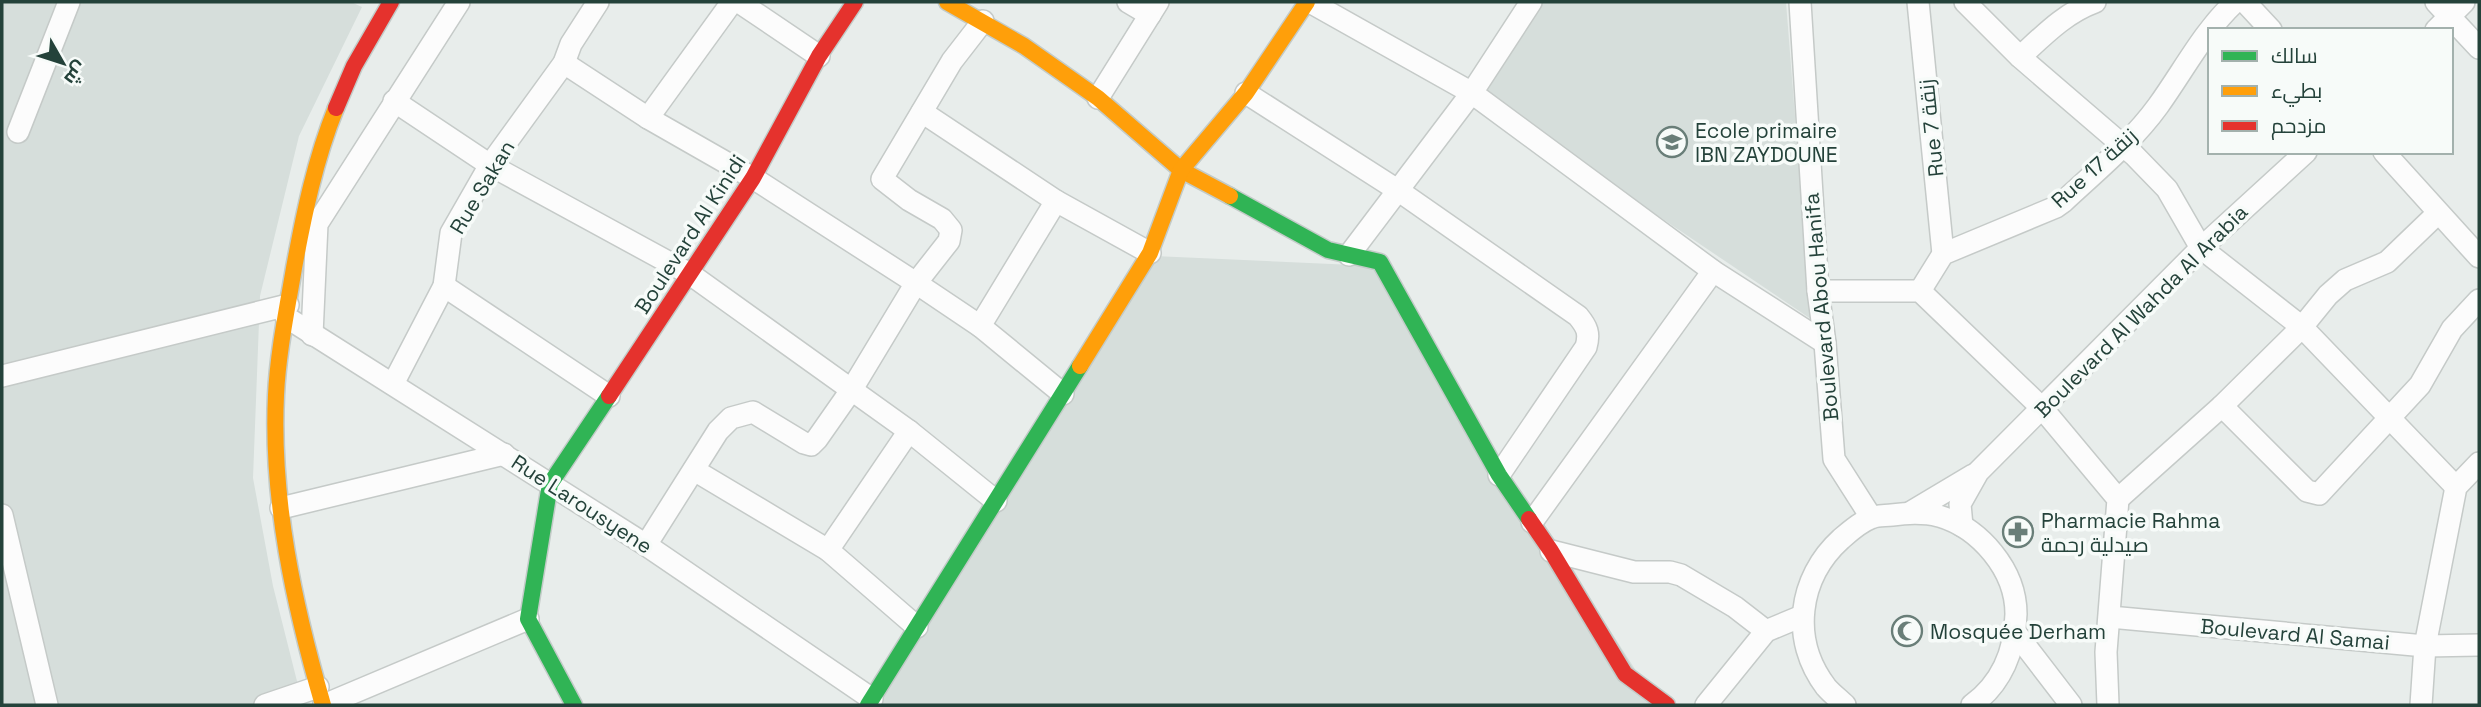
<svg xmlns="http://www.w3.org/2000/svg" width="2481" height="707" viewBox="0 0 2481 707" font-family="'Space Grotesk',Cairo,sans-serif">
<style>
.built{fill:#d6dedb}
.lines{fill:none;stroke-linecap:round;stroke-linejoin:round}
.street-casing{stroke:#c5cac8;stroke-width:24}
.fast-casing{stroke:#c3cbc8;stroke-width:19}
.slow-casing{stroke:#c3cbc8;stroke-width:19}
.jam-casing{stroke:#c3cbc8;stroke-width:19}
.street{stroke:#fcfcfc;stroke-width:21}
.fast{stroke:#30b455;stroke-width:16}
.slow{stroke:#ff9f0a;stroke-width:16}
.jam{stroke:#e5322d;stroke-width:16}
.labels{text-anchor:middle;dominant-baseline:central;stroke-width:7;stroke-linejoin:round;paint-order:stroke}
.street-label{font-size:21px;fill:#24423a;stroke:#f7fbf9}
.poi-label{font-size:21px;fill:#24423a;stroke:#f7fbf9;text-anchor:start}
</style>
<rect width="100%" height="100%" fill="#e8edeb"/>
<!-- built -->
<g class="built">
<polygon points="2,2 351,2 362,7 299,136 260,296 253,478 273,586 303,705 2,705"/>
<polygon points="1531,2 1786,2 1811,319 1473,91"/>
<polygon points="1154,256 1376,266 1658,705 872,705"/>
</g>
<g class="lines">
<!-- street casing -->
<g class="street-casing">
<g id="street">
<polyline points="739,2 819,56"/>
<polyline points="1128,2 1150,15"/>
<polyline points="1310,2 1472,93 1713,271 1825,343"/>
<polyline points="1800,2 1818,291 1825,343 1834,459 1871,517"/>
<polyline points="1918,2 1943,254"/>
<polyline points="1965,2 2020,57 2134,155 2167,189 2201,248 2302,327 2456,487"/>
<polyline points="2245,2 2271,30"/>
<polyline points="2436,2 2479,48"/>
<polyline points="2436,30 2464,2"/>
<path d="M 2020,57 C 2044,35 2065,13 2095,2"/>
<polyline points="564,63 648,118 753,178 916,283 980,326 1063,394"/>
<path d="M 1246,93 L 1399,191 L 1578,316 C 1587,327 1590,333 1586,347 L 1499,475"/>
<polyline points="1098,98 1158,2"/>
<polyline points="394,101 490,165 690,274 909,431 996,501"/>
<polyline points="922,112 1056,201 1150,253"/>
<polyline points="648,118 732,2"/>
<polyline points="18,132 69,2"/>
<polyline points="2384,152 2479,257"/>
<polyline points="1349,255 1473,91 1531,2"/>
<polyline points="444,286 609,396"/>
<polyline points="1818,291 1920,291 2042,408 2118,499 2106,652 2108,705"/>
<path d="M 1920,291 L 1943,254 L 2056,207 L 2063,202 C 2095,172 2132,142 2158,106 C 2184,70 2203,32 2235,2"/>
<polyline points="286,317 646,545 872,699"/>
<polyline points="980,326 1056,201"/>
<polyline points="312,335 317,224 459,2"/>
<polyline points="2,376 288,305"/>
<polyline points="393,384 444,286 451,233 490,165 564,63 571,44 598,2"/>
<polyline points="2222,406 2307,491 2319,494 2420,385 2452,329 2479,300"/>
<polyline points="694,470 828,550 917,627"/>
<polyline points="2118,499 2222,406 2302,327 2328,295 2345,280 2387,262 2438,213"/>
<polyline points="281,508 504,454"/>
<polyline points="1911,512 1973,475"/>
<polyline points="2,515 47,705"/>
<polyline points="1532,522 1713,271"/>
<polyline points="1962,526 1960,504 1978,472 2201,248 2306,152"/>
<polyline points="646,545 718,431 731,418 753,412 804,443 811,445 817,439 852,389 916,283 949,241 951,230 942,219 909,200 882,179 952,61 983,21"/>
<polyline points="828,550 909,431"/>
<polyline points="1551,551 1634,572 1670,572 1681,575 1735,607 1766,631"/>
<polyline points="2110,617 2425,646 2479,645"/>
<polyline points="2015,632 2071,705"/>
<polyline points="265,705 318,687"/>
<polyline points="324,705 528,619"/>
<polyline points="1706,705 1766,631 1802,616"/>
<path d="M 1845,705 C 1839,699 1832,694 1826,687 C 1790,640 1798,578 1841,539 C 1849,532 1860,522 1871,518 C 1877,515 1885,516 1892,515 C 1907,513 1923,512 1939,516 C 1980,528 2016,570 2016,614 C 2015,650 2002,683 1972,705"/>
<polyline points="2421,705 2425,646 2456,487 2479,463"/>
</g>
</g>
<!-- fast casing -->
<g class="fast-casing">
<g id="fast">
<polyline points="1230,196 1328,250 1380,262 1499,475 1529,519"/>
<polyline points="574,705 528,619 550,484 609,396"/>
<polyline points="868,705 1080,366"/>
</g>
</g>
<!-- slow casing -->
<g class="slow-casing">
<g id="slow">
<polyline points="947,2 1024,46 1098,98 1181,170 1230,196"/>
<polyline points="1080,366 1150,253 1181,170 1246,93 1307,2"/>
<path d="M 323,705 C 294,605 271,500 276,395 C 278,352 287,310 294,268 C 304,214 315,160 336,108"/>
</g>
</g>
<!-- jam casing -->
<g class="jam-casing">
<g id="jam">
<polyline points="336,108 354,66 391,2"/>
<polyline points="609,396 753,178 819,56 855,2"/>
<polyline points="1529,519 1551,551 1625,674 1667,705"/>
</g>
</g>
<!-- street -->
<use href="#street" class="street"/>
<!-- fast -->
<use href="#fast" class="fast"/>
<!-- slow -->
<use href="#slow" class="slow"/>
<!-- jam -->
<use href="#jam" class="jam"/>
</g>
<!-- icons -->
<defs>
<g id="school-ring" transform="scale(1.575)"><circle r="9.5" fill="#f7fbf9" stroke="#697e78" stroke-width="1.5"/><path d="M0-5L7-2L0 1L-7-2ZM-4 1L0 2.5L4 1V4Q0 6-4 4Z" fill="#697e78"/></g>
<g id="pharmacy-ring" transform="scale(1.575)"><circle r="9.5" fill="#f7fbf9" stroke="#697e78" stroke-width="1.5"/><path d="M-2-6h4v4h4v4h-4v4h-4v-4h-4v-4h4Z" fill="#697e78"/></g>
<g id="mosque-ring" transform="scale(1.575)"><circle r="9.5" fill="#f7fbf9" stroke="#697e78" stroke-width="1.5"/><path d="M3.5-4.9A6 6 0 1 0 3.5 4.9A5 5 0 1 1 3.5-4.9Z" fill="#697e78"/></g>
</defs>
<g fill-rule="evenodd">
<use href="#school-ring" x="1672" y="142"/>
<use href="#pharmacy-ring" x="2018" y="532"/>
<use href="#mosque-ring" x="1907" y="631"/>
</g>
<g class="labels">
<!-- street labels -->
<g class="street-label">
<text transform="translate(1931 128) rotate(-96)">Rue 7 زنقة</text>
<text transform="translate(2094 168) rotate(-42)">Rue 17 زنقة</text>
<text transform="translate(482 187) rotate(-59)">Rue Sakan</text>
<text transform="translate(690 234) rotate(-57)">Boulevard Al Kinidi</text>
<text transform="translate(1821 307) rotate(-95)">Boulevard Abou Hanifa</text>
<text transform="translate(2141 311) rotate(-45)">Boulevard Al Wahda Al Arabia</text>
<text transform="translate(582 504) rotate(33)">Rue Larousyene</text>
<text transform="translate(2295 634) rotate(5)">Boulevard Al Samai</text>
</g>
<!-- poi labels -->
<g class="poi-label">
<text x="1695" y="130">Ecole primaire<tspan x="1695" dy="24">IBN ZAYDOUNE</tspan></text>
<text x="2041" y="520">Pharmacie Rahma<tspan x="2041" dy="24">صيدلية رحمة</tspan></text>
<text x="1930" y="631">Mosquée Derham</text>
</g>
</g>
<!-- border -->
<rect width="2481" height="707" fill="none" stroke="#24423a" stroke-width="7"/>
<!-- legend -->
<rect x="2208" y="28" width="245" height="126" fill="#f7fbf9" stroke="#a3b1ad" stroke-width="2"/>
<rect x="2222" y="51" width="35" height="10" fill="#30b455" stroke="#a3b1ad" stroke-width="2"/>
<text x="2271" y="63" font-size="21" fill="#24423a">سالك</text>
<rect x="2222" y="86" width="35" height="10" fill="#ff9f0a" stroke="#a3b1ad" stroke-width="2"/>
<text x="2271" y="98" font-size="21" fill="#24423a">بطيء</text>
<rect x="2222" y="121" width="35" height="10" fill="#e5322d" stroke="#a3b1ad" stroke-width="2"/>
<text x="2271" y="133" font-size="21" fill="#24423a">مزدحم</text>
<!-- north arrow -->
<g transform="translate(63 63) rotate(129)" stroke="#f7fbf9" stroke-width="5" paint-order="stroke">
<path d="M0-5L12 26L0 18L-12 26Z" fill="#24423a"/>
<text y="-10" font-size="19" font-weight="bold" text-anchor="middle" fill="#24423a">ش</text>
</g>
</svg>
